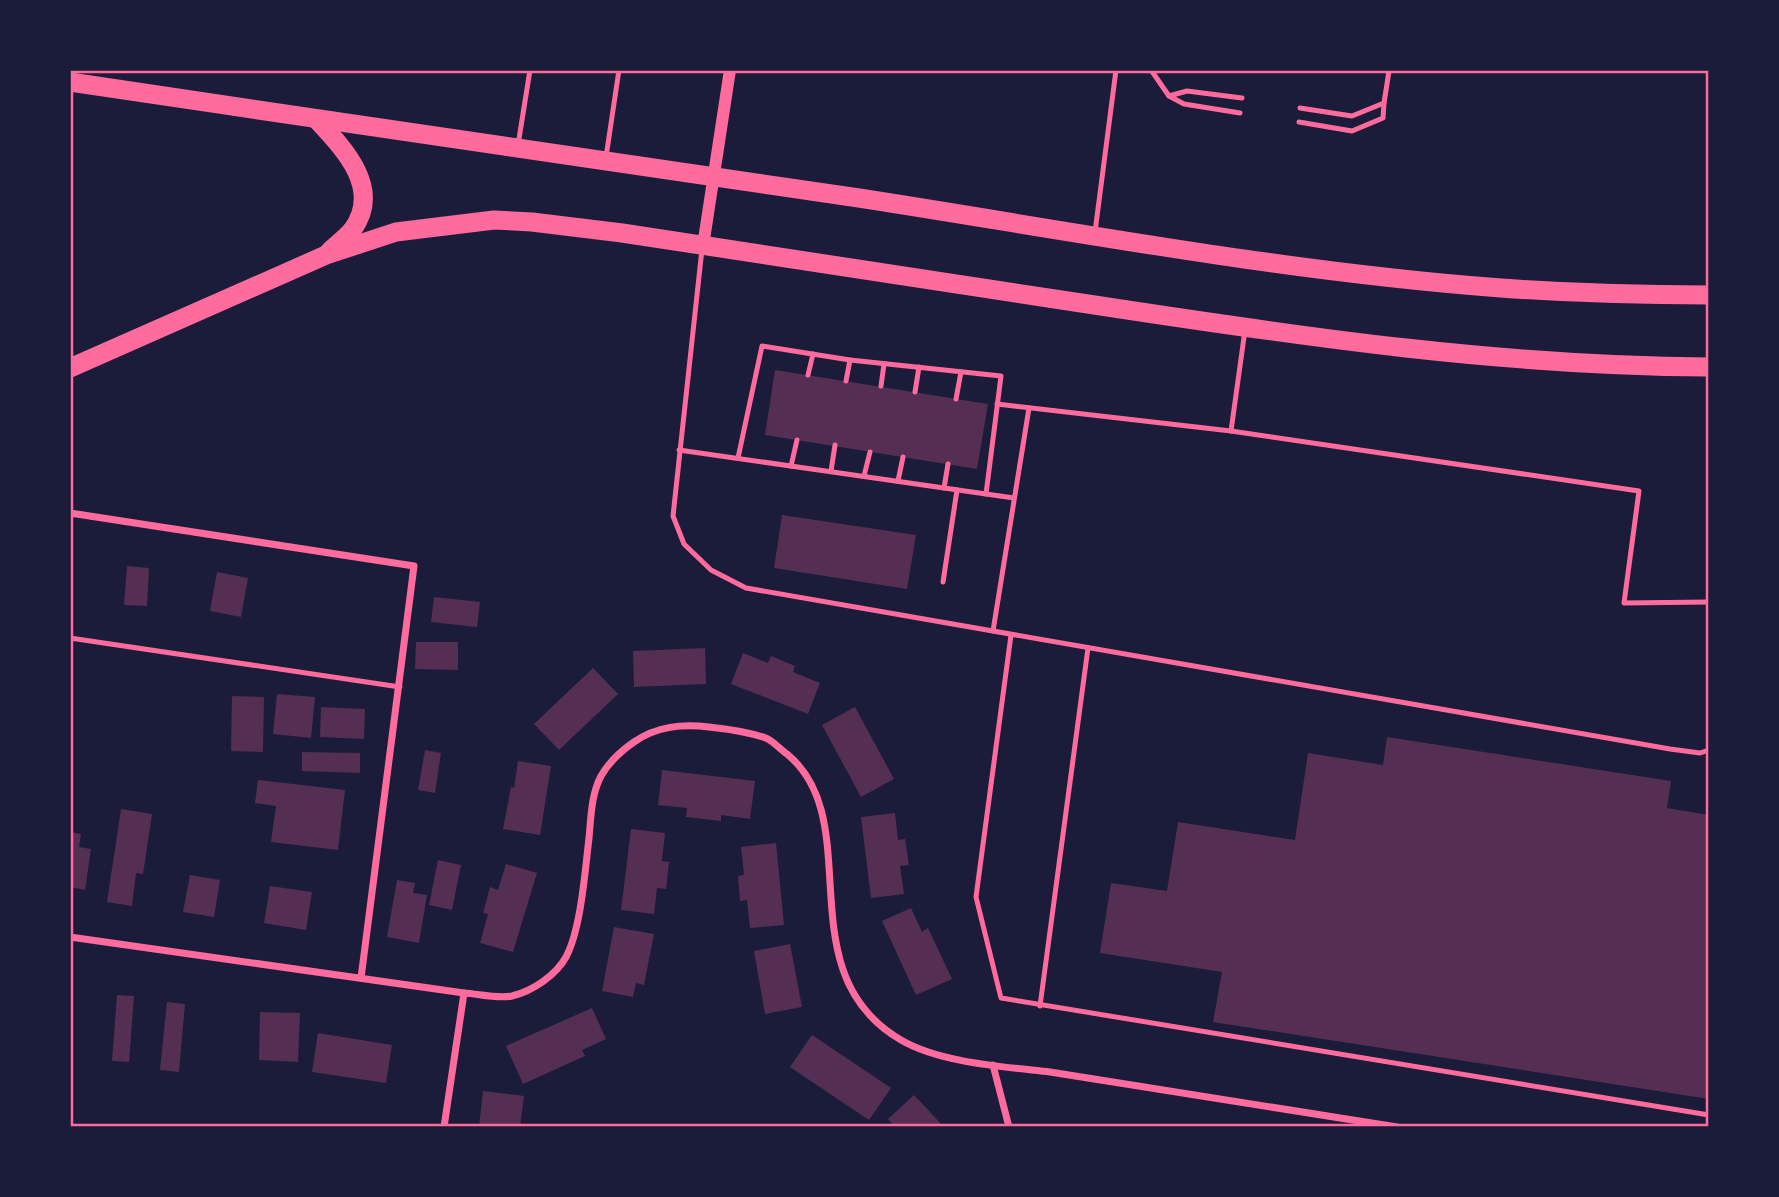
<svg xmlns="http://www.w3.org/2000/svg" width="1779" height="1197" viewBox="0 0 1779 1197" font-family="Raleway,sans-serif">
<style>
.building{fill:#542f53}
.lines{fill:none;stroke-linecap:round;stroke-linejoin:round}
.service{stroke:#ff6b9d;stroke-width:5}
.minor{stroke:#ff6b9d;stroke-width:7}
.tertiary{stroke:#ff6b9d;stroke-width:12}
.trunk{stroke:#ff6b9d;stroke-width:19}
.neatline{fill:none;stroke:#ff6b9d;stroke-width:2.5}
</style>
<rect width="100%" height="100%" fill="#1b1b3a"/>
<!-- building -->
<g class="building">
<polygon points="775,370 988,404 977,469 765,435"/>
<polygon points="782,515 916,535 907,589 774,568"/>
<polygon points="127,566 149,568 147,606 124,605"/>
<polygon points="217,572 248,578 241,617 210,611"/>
<polygon points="434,597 480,602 477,627 431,622"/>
<polygon points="416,642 458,642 458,670 415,669"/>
<polygon points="705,648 706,684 634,687 633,651"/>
<polygon points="743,653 768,663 771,656 795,666 793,672 820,683 808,714 731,684"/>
<polygon points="593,668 618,694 559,750 534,724"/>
<polygon points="277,694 315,697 311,738 273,734"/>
<polygon points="232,696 264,697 263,752 231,751"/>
<polygon points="321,707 365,709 364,739 320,737"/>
<polygon points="855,707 894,779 861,797 822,725"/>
<polygon points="1387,737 1671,781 1667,808 1709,815 1709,1099 1213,1022 1222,972 1100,953 1111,883 1167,891 1178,822 1295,840 1308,753 1383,765"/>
<polygon points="425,750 441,753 435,793 418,790"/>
<polygon points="302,752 360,753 360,773 302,771"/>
<polygon points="518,761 551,766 540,835 503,829 511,787 514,788"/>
<polygon points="662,770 755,781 750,819 721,815 721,821 686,817 687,808 658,805"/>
<polygon points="258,780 345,790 338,850 271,842 276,806 255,803"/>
<polygon points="121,809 152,814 143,874 136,873 132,906 107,902"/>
<polygon points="895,813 898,840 905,839 909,865 900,866 904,894 871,898 861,817"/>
<polygon points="631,829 665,833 662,861 669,862 666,889 657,888 654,914 621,910"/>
<polygon points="70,832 81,834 79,847 91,849 85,890 70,887"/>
<polygon points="776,843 784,925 750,928 747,900 740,901 738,876 744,875 741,847"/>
<polygon points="438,860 461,865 452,910 429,905"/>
<polygon points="506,864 537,873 513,952 480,943 488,914 483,913 490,887 498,890"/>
<polygon points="190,875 220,880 214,917 183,912"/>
<polygon points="397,880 415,883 413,893 427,895 419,943 387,937"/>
<polygon points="270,886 312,892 306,930 264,923"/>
<polygon points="911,908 922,932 928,928 952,979 916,995 882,921"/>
<polygon points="614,927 654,934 644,985 636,983 633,997 602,991"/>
<polygon points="790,944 802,1007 765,1014 754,951"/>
<polygon points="117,995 134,996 129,1062 112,1061"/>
<polygon points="167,1002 185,1004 179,1072 160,1070"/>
<polygon points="592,1008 606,1039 582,1050 585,1056 523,1084 506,1046"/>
<polygon points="260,1012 300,1013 298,1062 259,1060"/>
<polygon points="318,1033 392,1045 386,1083 312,1072"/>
<polygon points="812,1035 891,1088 869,1120 790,1067"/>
<polygon points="483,1091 524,1096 520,1127 479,1127"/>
<polygon points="914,1095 944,1127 895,1127 888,1119"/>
<rect x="1040" y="1124" width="27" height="3"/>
</g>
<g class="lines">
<!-- service -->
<g class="service">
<polyline points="1151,70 1169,96 1187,91 1242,98"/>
<polyline points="1169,96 1184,104 1240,113"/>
<polyline points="1300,108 1352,116 1384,103 1389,71"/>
<polyline points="1299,122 1352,131 1383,118 1384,103"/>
<polyline points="518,145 530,70"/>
<polyline points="606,157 619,70"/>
<polyline points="1095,232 1116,70"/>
<polyline points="702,249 673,516 684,544 711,570 746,588 1670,749 1700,753 1709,750"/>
<polyline points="808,375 813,354"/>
<polyline points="846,381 850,360"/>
<polyline points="881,386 884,364"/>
<polyline points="915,392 919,367"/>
<polyline points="956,399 961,372"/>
<polyline points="997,404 1231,431 1639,491 1624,603 1709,602"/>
<polyline points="1231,431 1245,330"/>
<path d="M 679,450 C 781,465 884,479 986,494 L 1001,376 L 850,360 L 762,346 L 738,458"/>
<polyline points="791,466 797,440"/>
<polyline points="831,471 835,445"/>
<polyline points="864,476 870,452"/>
<polyline points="898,481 903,457"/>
<polyline points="944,488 948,464"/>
<polyline points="986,494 1014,498"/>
<polyline points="943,582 957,490"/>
<polyline points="993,631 1029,408"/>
<polyline points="1011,635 976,897 1001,998 1709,1115"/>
<polyline points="70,638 400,687"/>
<polyline points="1040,1006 1088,648"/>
</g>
<!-- minor -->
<g class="minor">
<polyline points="70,513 414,566 361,978"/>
<path d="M 70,937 L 464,993 C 479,994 498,999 512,996 C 533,991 556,975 566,957 C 581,929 585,871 589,838 C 591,818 591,795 601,776 C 609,762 621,751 634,742 C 657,726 682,724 709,727 C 728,729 748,732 766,738 C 773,741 780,749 787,754 C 869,821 784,972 901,1040 C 940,1063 1006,1067 1050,1072 L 1397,1127"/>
<polyline points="993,1065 1009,1127"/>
<polyline points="444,1127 464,993"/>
</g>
<!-- tertiary -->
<polyline class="tertiary" points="703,246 730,70"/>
<!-- trunk -->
<g class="trunk">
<path d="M 70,82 C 333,122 597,157 859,198 C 1072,231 1286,272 1501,288 C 1570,293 1640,295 1709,295"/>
<path d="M 317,120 C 344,149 382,188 353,229 C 347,237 336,245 329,252"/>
<path d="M 70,368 L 326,255 L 396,232 L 494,220 L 532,222 L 622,233 C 782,258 942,282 1101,306 C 1304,337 1503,366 1709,367"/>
</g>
</g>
<!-- border -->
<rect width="1779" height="1197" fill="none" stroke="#1b1b3a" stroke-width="144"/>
<rect x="72" y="72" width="1635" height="1053" class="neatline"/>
</svg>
